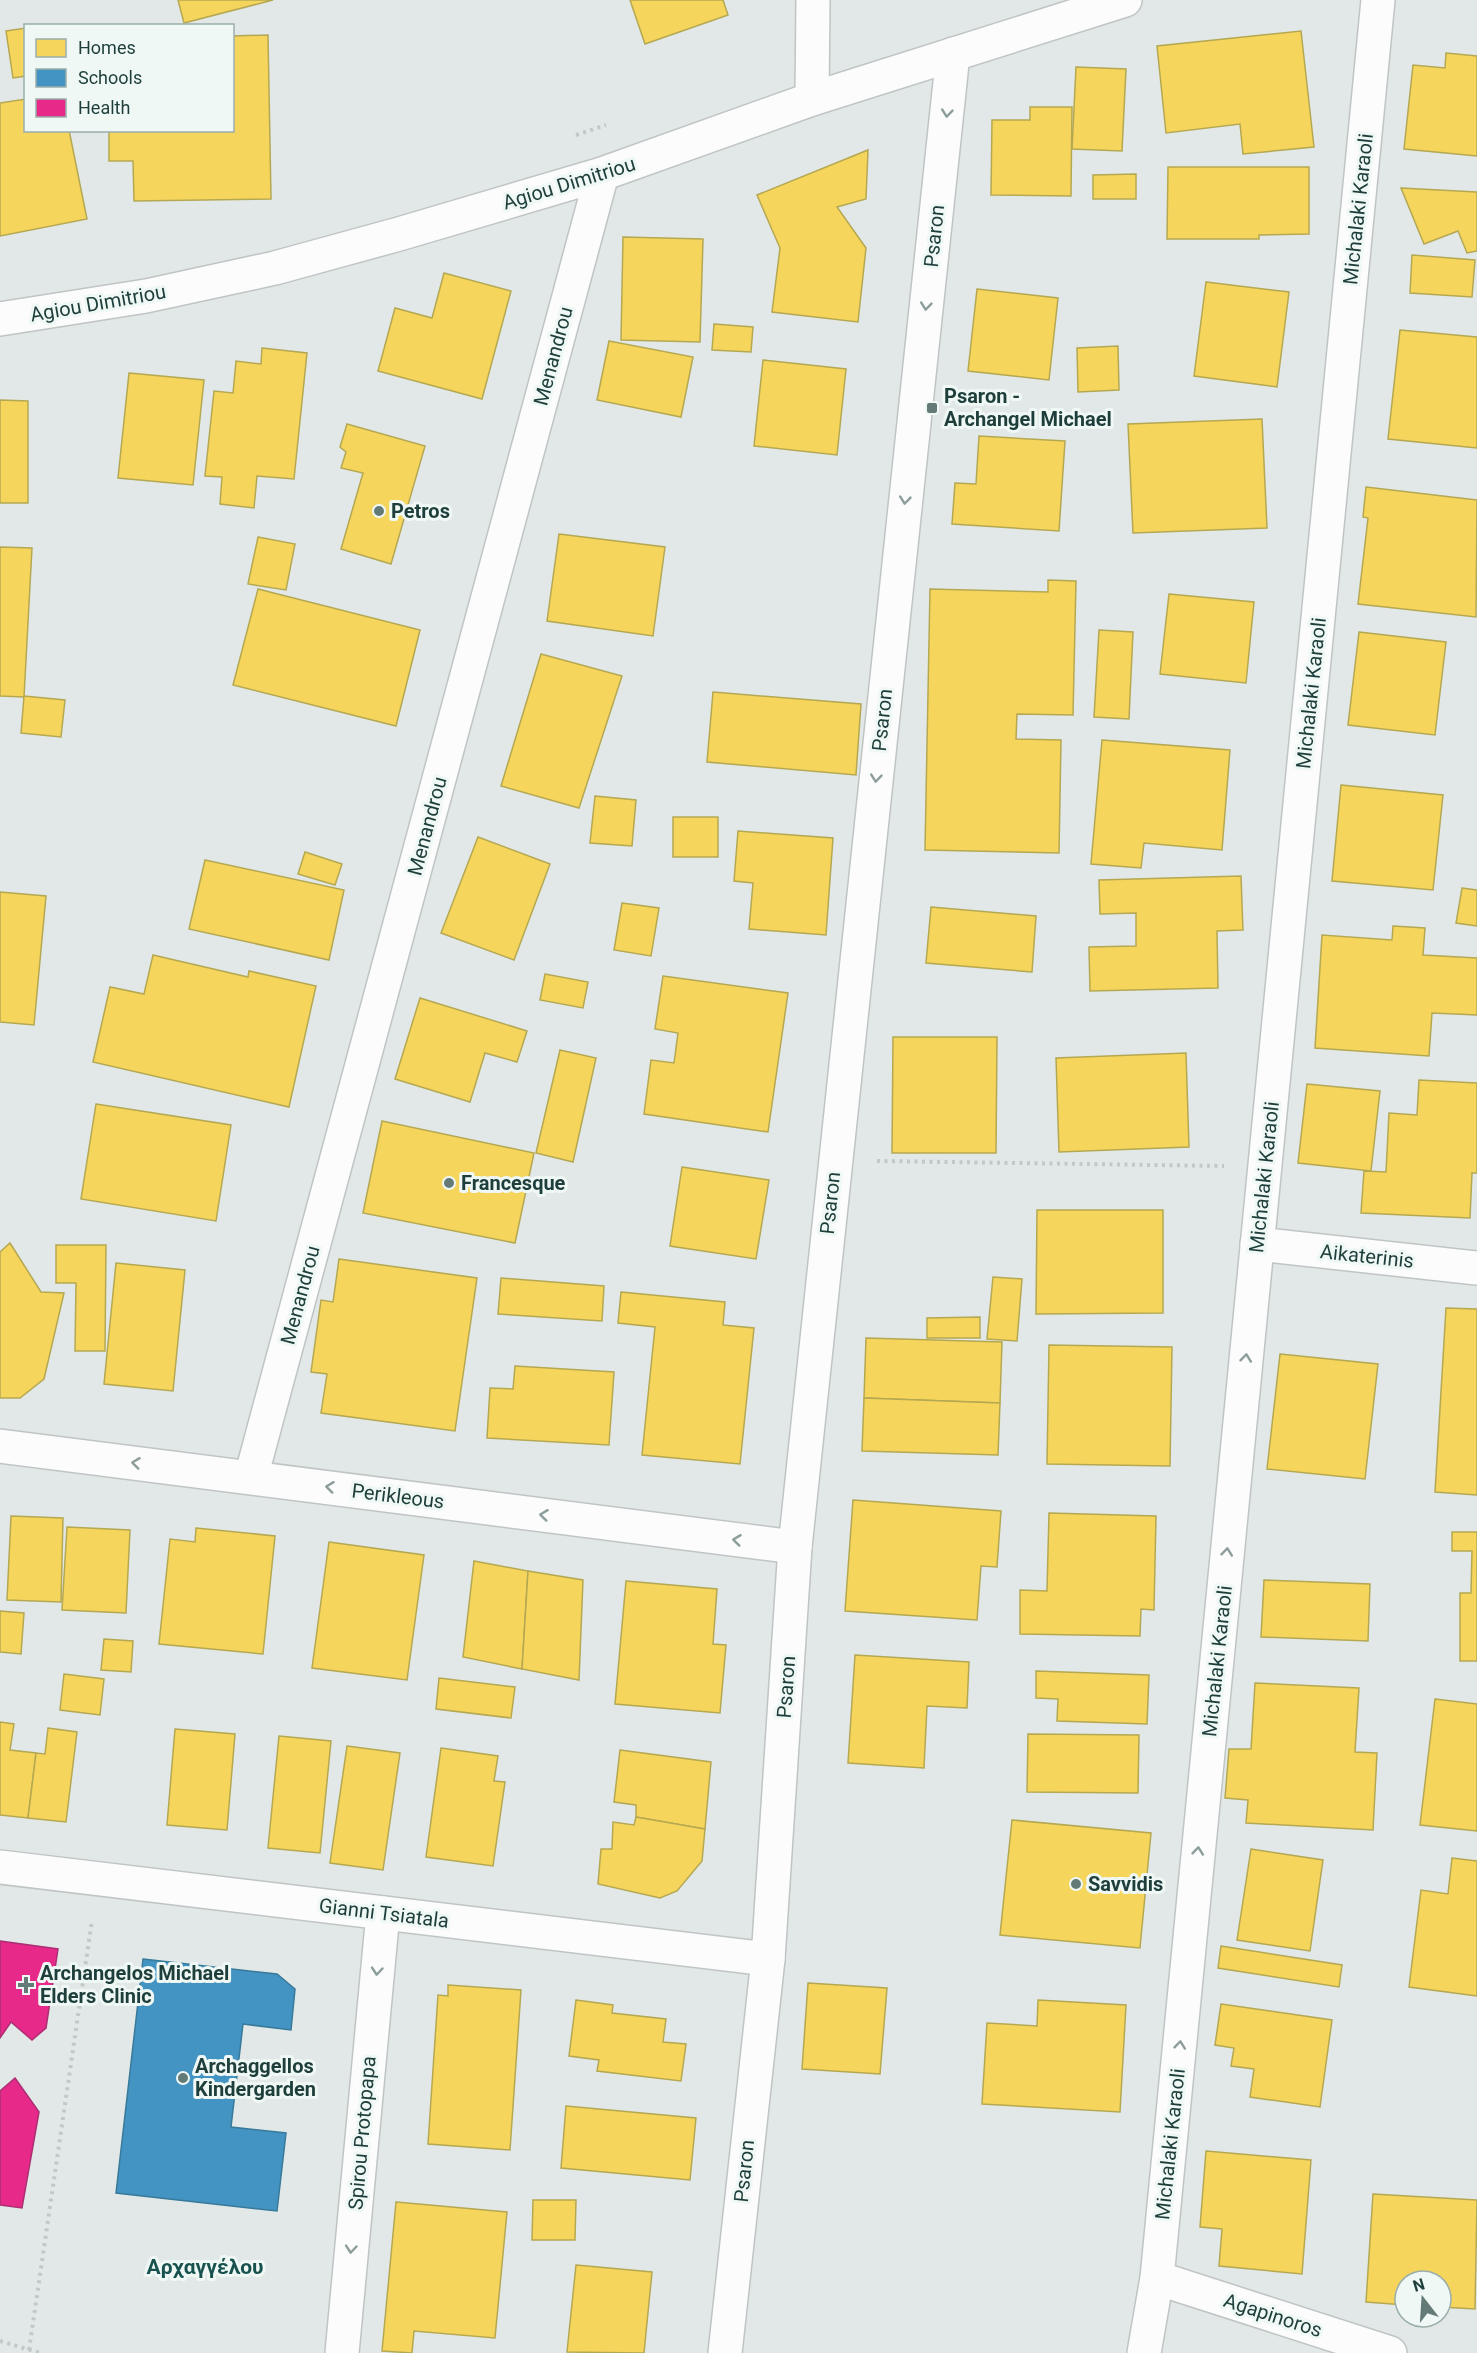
<svg xmlns="http://www.w3.org/2000/svg" width="1477" height="2353" viewBox="0 0 1477 2353" font-family="Roboto,sans-serif">
<style>
.homes{fill:#f6d55c;stroke:#b5a852;stroke-width:1.5}
.schools{fill:#4393c3;stroke:#387a9a;stroke-width:1.5}
.health{fill:#e7298a;stroke:#ab2f72;stroke-width:1.5}
.lines{fill:none;stroke-linecap:round;stroke-linejoin:round}
.minor-casing{stroke:#bfc5c4;stroke-width:36}
.path{stroke:#bfcac7;stroke-width:4;stroke-dasharray:3 4.5;stroke-linecap:butt}
.minor{stroke:#fbfcfb;stroke-width:33}
.oneway{stroke:#8c9d9b}
.poi-dot{fill:#637a77;stroke:#eff8f5;stroke-width:2}
.labels{text-anchor:middle;dominant-baseline:central;stroke-width:6;stroke-linejoin:round;paint-order:stroke}
.street-label{font-size:20px;fill:#1e3e3b;stroke:#eff8f5}
.poi-label{font-size:20px;font-weight:bold;fill:#1e3e3b;stroke:#eff8f5;text-anchor:start}
.neighbourhood-label{font-size:21px;font-weight:bold;fill:#18524f;stroke:#eff8f5}
</style>
<rect width="100%" height="100%" fill="#e2e8e7"/>
<!-- homes -->
<g class="homes">
<polygon points="178,0 273,0 184,23"/>
<polygon points="630,0 723,0 728,15 645,44"/>
<polygon points="26,28 26,76 13,78 6,31"/>
<polygon points="1301,31 1314,147 1243,154 1240,124 1166,133 1157,46"/>
<polygon points="268,35 271,199 134,201 133,161 109,161 109,130 232,130 232,36"/>
<polygon points="1446,53 1477,56 1477,156 1404,149 1413,65 1445,68"/>
<polygon points="1076,67 1126,69 1122,151 1072,149"/>
<polygon points="26,99 26,130 69,130 87,219 0,236 0,103"/>
<polygon points="1030,107 1072,107 1071,196 991,195 992,120 1030,120"/>
<polygon points="868,150 866,199 837,207 866,248 858,322 772,312 780,248 757,195"/>
<polygon points="1168,167 1309,167 1309,234 1259,235 1259,239 1167,239"/>
<polygon points="1136,174 1136,199 1093,199 1093,175"/>
<polygon points="1401,188 1477,192 1477,251 1467,253 1458,231 1424,244"/>
<polygon points="623,237 703,239 700,342 621,340"/>
<polygon points="1412,255 1475,260 1472,297 1410,293"/>
<polygon points="444,273 511,291 482,399 378,371 395,308 432,318"/>
<polygon points="1206,282 1289,292 1277,387 1194,376"/>
<polygon points="977,289 1058,298 1049,380 968,371"/>
<polygon points="714,324 753,327 751,352 712,350"/>
<polygon points="1400,330 1477,337 1477,448 1388,439"/>
<polygon points="609,341 693,357 681,417 597,400"/>
<polygon points="1118,346 1119,390 1078,392 1077,348"/>
<polygon points="262,348 307,353 294,479 257,476 254,508 220,504 222,477 205,476 214,391 233,393 236,361 261,364"/>
<polygon points="763,360 846,369 837,455 754,446"/>
<polygon points="129,373 204,380 193,485 118,478"/>
<polygon points="0,400 28,401 28,503 0,503"/>
<polygon points="1262,419 1267,528 1133,533 1128,424"/>
<polygon points="347,424 425,446 391,564 341,549 363,473 341,468 346,452 340,447"/>
<polygon points="979,436 1065,441 1059,531 952,524 955,483 976,484"/>
<polygon points="1366,487 1477,500 1476,617 1358,604 1368,518 1363,517"/>
<polygon points="559,534 665,547 653,636 547,621"/>
<polygon points="258,537 295,544 286,590 248,584"/>
<polygon points="0,547 32,548 24,697 0,696"/>
<polygon points="1048,580 1076,581 1073,715 1017,714 1016,739 1061,740 1059,853 925,850 930,589 1048,592"/>
<polygon points="258,589 420,630 396,726 233,685"/>
<polygon points="1169,594 1254,602 1246,683 1160,674"/>
<polygon points="1099,630 1133,632 1129,719 1094,717"/>
<polygon points="1359,632 1446,642 1435,735 1348,725"/>
<polygon points="541,654 622,676 579,808 501,786"/>
<polygon points="713,692 861,704 856,775 707,762"/>
<polygon points="24,696 65,700 61,737 21,733"/>
<polygon points="1102,740 1230,750 1222,850 1144,843 1141,868 1091,864"/>
<polygon points="1341,785 1443,795 1433,890 1332,881"/>
<polygon points="595,796 636,800 632,846 590,843"/>
<rect x="673" y="817" width="45" height="40"/>
<polygon points="738,831 833,838 826,935 749,929 753,883 734,881"/>
<polygon points="478,837 550,864 514,960 441,933"/>
<polygon points="305,852 342,864 335,885 298,874"/>
<polygon points="205,860 344,890 329,960 189,929"/>
<polygon points="1241,876 1243,930 1217,931 1218,988 1090,991 1089,947 1136,946 1136,913 1100,914 1099,880"/>
<polygon points="1462,888 1477,890 1477,926 1456,923"/>
<polygon points="0,892 46,896 34,1025 0,1022"/>
<polygon points="622,903 659,908 651,956 614,950"/>
<polygon points="931,907 1036,916 1032,972 926,963"/>
<polygon points="1393,926 1425,928 1423,955 1477,958 1477,1015 1432,1013 1429,1056 1315,1048 1322,935 1392,940"/>
<polygon points="153,955 248,977 249,971 316,986 289,1107 93,1062 110,987 144,994"/>
<polygon points="545,974 588,982 583,1008 540,1000"/>
<polygon points="663,976 788,993 768,1132 644,1114 651,1060 674,1063 678,1033 655,1029"/>
<polygon points="420,998 527,1031 517,1062 485,1053 470,1102 395,1079"/>
<polygon points="893,1037 997,1037 996,1153 892,1153"/>
<polygon points="560,1050 596,1058 573,1162 536,1153"/>
<polygon points="1186,1053 1189,1147 1059,1152 1056,1058"/>
<polygon points="1419,1080 1477,1083 1477,1173 1472,1173 1470,1218 1361,1213 1364,1171 1386,1172 1389,1113 1417,1115"/>
<polygon points="1307,1084 1380,1091 1371,1171 1298,1163"/>
<polygon points="96,1104 231,1125 216,1221 81,1199"/>
<polygon points="382,1121 534,1153 515,1243 363,1213"/>
<polygon points="682,1167 769,1180 756,1259 670,1246"/>
<polygon points="1037,1210 1163,1210 1163,1313 1036,1314"/>
<polygon points="10,1243 41,1292 64,1293 44,1379 20,1398 0,1398 0,1252"/>
<polygon points="56,1245 106,1245 105,1351 75,1351 76,1283 56,1283"/>
<polygon points="339,1259 477,1278 455,1431 321,1413 327,1374 311,1372 321,1300 333,1302"/>
<polygon points="116,1263 185,1270 173,1391 104,1384"/>
<polygon points="993,1277 1022,1279 1017,1341 987,1339"/>
<polygon points="501,1278 604,1286 602,1321 498,1314"/>
<polygon points="621,1292 725,1302 723,1325 754,1328 740,1464 642,1455 655,1327 618,1323"/>
<polygon points="1446,1308 1477,1309 1477,1495 1435,1492"/>
<polygon points="980,1317 980,1338 927,1338 927,1318"/>
<polygon points="866,1338 1002,1342 1000,1403 864,1398"/>
<polygon points="1049,1345 1172,1347 1170,1466 1047,1464"/>
<polygon points="1280,1354 1378,1364 1365,1479 1267,1469"/>
<polygon points="515,1366 614,1372 609,1445 487,1438 490,1388 513,1389"/>
<polygon points="864,1398 1000,1403 998,1455 862,1451"/>
<polygon points="853,1500 1001,1511 997,1567 981,1566 977,1620 845,1611"/>
<polygon points="1049,1513 1156,1516 1154,1610 1141,1609 1140,1636 1020,1634 1020,1590 1047,1591"/>
<polygon points="11,1516 63,1518 61,1602 7,1600"/>
<polygon points="67,1527 130,1530 126,1613 62,1610"/>
<polygon points="196,1528 275,1536 263,1654 159,1644 170,1539 195,1542"/>
<polygon points="1452,1532 1477,1532 1477,1661 1460,1661 1460,1593 1471,1593 1472,1551 1452,1551"/>
<polygon points="329,1542 424,1555 407,1680 312,1668"/>
<polygon points="474,1561 528,1571 522,1669 463,1657"/>
<polygon points="528,1571 583,1580 579,1680 522,1669"/>
<polygon points="1264,1580 1370,1584 1368,1641 1261,1637"/>
<polygon points="626,1581 717,1589 713,1644 726,1645 720,1713 615,1704"/>
<polygon points="0,1611 24,1613 21,1654 0,1652"/>
<polygon points="104,1639 133,1641 131,1672 101,1670"/>
<polygon points="855,1655 969,1662 967,1708 927,1706 924,1768 848,1763"/>
<polygon points="1036,1671 1149,1675 1147,1724 1057,1721 1058,1699 1036,1698"/>
<polygon points="64,1674 104,1679 100,1715 60,1710"/>
<polygon points="439,1678 515,1687 511,1718 436,1709"/>
<polygon points="1255,1683 1359,1688 1355,1752 1377,1753 1373,1830 1246,1823 1248,1800 1225,1798 1229,1749 1251,1749"/>
<polygon points="1435,1699 1477,1704 1477,1831 1420,1825"/>
<polygon points="0,1722 14,1724 10,1750 36,1753 28,1818 0,1815"/>
<polygon points="48,1728 77,1732 66,1822 28,1818 36,1753 45,1754"/>
<polygon points="175,1729 235,1734 227,1830 167,1825"/>
<polygon points="1028,1734 1139,1735 1138,1793 1027,1792"/>
<polygon points="279,1736 331,1741 320,1853 268,1848"/>
<polygon points="347,1746 400,1753 383,1870 330,1863"/>
<polygon points="441,1748 498,1756 494,1781 505,1782 493,1866 426,1857"/>
<polygon points="620,1750 711,1762 705,1829 636,1817 636,1805 614,1802"/>
<polygon points="636,1817 705,1829 702,1861 677,1891 660,1898 598,1884 601,1849 612,1849 613,1822 634,1825"/>
<polygon points="1012,1820 1151,1833 1140,1948 1000,1935"/>
<polygon points="1251,1849 1323,1860 1310,1951 1237,1940"/>
<polygon points="1452,1858 1477,1861 1477,1996 1409,1987 1421,1890 1448,1894"/>
<polygon points="1221,1946 1342,1965 1339,1987 1218,1968"/>
<polygon points="808,1983 887,1988 880,2074 802,2069"/>
<polygon points="448,1985 521,1990 510,2150 428,2144 438,1995 448,1996"/>
<polygon points="576,2000 613,2005 612,2013 666,2019 663,2042 686,2044 681,2081 597,2071 599,2060 569,2056"/>
<polygon points="1038,2000 1126,2005 1120,2112 982,2104 987,2023 1037,2026"/>
<polygon points="1221,2004 1332,2020 1320,2107 1250,2097 1254,2069 1231,2066 1234,2048 1215,2045"/>
<polygon points="566,2106 696,2118 690,2180 561,2168"/>
<polygon points="1206,2151 1311,2160 1302,2274 1219,2266 1222,2229 1200,2227"/>
<polygon points="1373,2194 1477,2200 1475,2309 1441,2307 1441,2281 1405,2281 1405,2305 1366,2302"/>
<polygon points="533,2200 576,2200 575,2240 532,2240"/>
<polygon points="396,2202 507,2212 495,2338 414,2331 412,2353 382,2351"/>
<polygon points="576,2265 652,2272 644,2353 567,2352"/>
</g>
<!-- schools -->
<polygon class="schools" points="143,1959 277,1974 295,1989 291,2030 243,2024 231,2127 286,2133 277,2211 116,2193"/>
<!-- health -->
<g class="health">
<polygon points="0,1941 58,1949 46,2028 32,2040 11,2022 0,2038"/>
<polygon points="15,2078 39,2112 22,2208 0,2205 0,2091"/>
</g>
<g class="lines">
<!-- minor casing -->
<g class="minor-casing">
<g id="minor">
<polyline points="812,99 813,0"/>
<polyline points="0,319 146,296 275,268 399,234 602,174 812,99 1125,0"/>
<polyline points="1257,1244 1477,1268"/>
<polyline points="0,1446 795,1547"/>
<polyline points="251,1477 602,174"/>
<polyline points="0,1867 768,1959"/>
<polyline points="1157,2278 1390,2353"/>
<polyline points="342,2353 383,1913"/>
<polyline points="725,2353 768,1959 795,1547 953,54"/>
<polyline points="1144,2353 1157,2278 1378,0"/>
</g>
</g>
<!-- path -->
<g class="path">
<polyline points="576,135 606,125"/>
<polyline points="877,1161 1224,1166"/>
<polyline points="0,2341 40,2353"/>
<polyline points="29,2350 92,1920"/>
</g>
<!-- minor -->
<use href="#minor" class="minor"/>
</g>
<!-- one-way arrows -->
<defs><path id="oneway-chevron" d="M-2-3.5L2.5 0L-2 3.5" fill="none" stroke-width="1.6" stroke-linecap="round" stroke-linejoin="round" transform="scale(1.5)"/></defs>
<g class="oneway">
<use href="#oneway-chevron" transform="translate(947 113) rotate(96)"/>
<use href="#oneway-chevron" transform="translate(926 306) rotate(96)"/>
<use href="#oneway-chevron" transform="translate(905 500) rotate(96)"/>
<use href="#oneway-chevron" transform="translate(876 778) rotate(96)"/>
<use href="#oneway-chevron" transform="translate(1246 1358) rotate(-84)"/>
<use href="#oneway-chevron" transform="translate(136 1463) rotate(-173)"/>
<use href="#oneway-chevron" transform="translate(330 1487) rotate(-173)"/>
<use href="#oneway-chevron" transform="translate(544 1515) rotate(-173)"/>
<use href="#oneway-chevron" transform="translate(737 1540) rotate(-173)"/>
<use href="#oneway-chevron" transform="translate(1227 1552) rotate(-84)"/>
<use href="#oneway-chevron" transform="translate(1198 1851) rotate(-84)"/>
<use href="#oneway-chevron" transform="translate(377 1971) rotate(95)"/>
<use href="#oneway-chevron" transform="translate(1180 2045) rotate(-84)"/>
<use href="#oneway-chevron" transform="translate(351 2249) rotate(95)"/>
</g>
<!-- markers -->
<g class="poi-dot">
<rect x="926" y="402" width="12" height="12" rx="3"/>
<circle cx="379" cy="511" r="6"/>
<circle cx="449" cy="1183" r="6"/>
<circle cx="1076" cy="1884" r="6"/>
<path d="M23 1976h6v6h6v6h-6v6h-6v-6h-6v-6h6z"/>
<circle cx="183" cy="2078" r="6"/>
</g>
<g class="labels">
<!-- street labels -->
<g class="street-label">
<text transform="translate(569 183) rotate(-17)">Agiou Dimitriou</text>
<text transform="translate(1358 209) rotate(-84)">Michalaki Karaoli</text>
<text transform="translate(934 236) rotate(-84)">Psaron</text>
<text transform="translate(98 303) rotate(-10)">Agiou Dimitriou</text>
<text transform="translate(553 356) rotate(-75)">Menandrou</text>
<text transform="translate(1311 693) rotate(-84)">Michalaki Karaoli</text>
<text transform="translate(882 720) rotate(-84)">Psaron</text>
<text transform="translate(427 826) rotate(-75)">Menandrou</text>
<text transform="translate(1264 1177) rotate(-84)">Michalaki Karaoli</text>
<text transform="translate(830 1203) rotate(-84)">Psaron</text>
<text transform="translate(1367 1256) rotate(6)">Aikaterinis</text>
<text transform="translate(300 1295) rotate(-75)">Menandrou</text>
<text transform="translate(398 1496) rotate(7)">Perikleous</text>
<text transform="translate(1217 1661) rotate(-84)">Michalaki Karaoli</text>
<text transform="translate(786 1687) rotate(-86)">Psaron</text>
<text transform="translate(384 1913) rotate(7)">Gianni Tsiatala</text>
<text transform="translate(362 2133) rotate(-85)">Spirou Protopapa</text>
<text transform="translate(1170 2144) rotate(-84)">Michalaki Karaoli</text>
<text transform="translate(744 2171) rotate(-84)">Psaron</text>
<text transform="translate(1273 2315) rotate(18)">Agapinoros</text>
</g>
<!-- poi labels -->
<g class="poi-label">
<text x="944" y="396">Psaron -<tspan x="944" dy="23">Archangel Michael</tspan></text>
<text x="391" y="511">Petros</text>
<text x="461" y="1183">Francesque</text>
<text x="1088" y="1884">Savvidis</text>
<text x="40" y="1973">Archangelos Michael<tspan x="40" dy="23">Elders Clinic</tspan></text>
<text x="195" y="2066">Archaggellos<tspan x="195" dy="23">Kindergarden</tspan></text>
</g>
<!-- neighbourhood labels -->
<g class="neighbourhood-label">
<text x="205" y="2267">Αρχαγγέλου</text>
</g>
</g>
<!-- legend -->
<rect x="24" y="24" width="210" height="108" fill="#eff8f5" stroke="#9baeab" stroke-width="1.5"/>
<rect x="36" y="39" width="30" height="18" fill="#f6d55c" stroke="#9baeab" stroke-width="1.5"/>
<text x="78" y="54" font-size="18" fill="#1e3e3b">Homes</text>
<rect x="36" y="69" width="30" height="18" fill="#4393c3" stroke="#9baeab" stroke-width="1.5"/>
<text x="78" y="84" font-size="18" fill="#1e3e3b">Schools</text>
<rect x="36" y="99" width="30" height="18" fill="#e7298a" stroke="#9baeab" stroke-width="1.5"/>
<text x="78" y="114" font-size="18" fill="#1e3e3b">Health</text>
<!-- north arrow -->
<g transform="translate(1423 2299) rotate(343)"><circle r="28" fill="#eff8f5" stroke="#9baeab" stroke-width="1.5"/>
<path d="M0-4.5L10 22L0 15L-10 22Z" fill="#637a77"/>
<text y="-9" font-size="16" font-weight="bold" text-anchor="middle" fill="#1e3e3b">N</text>
</g>
</svg>
